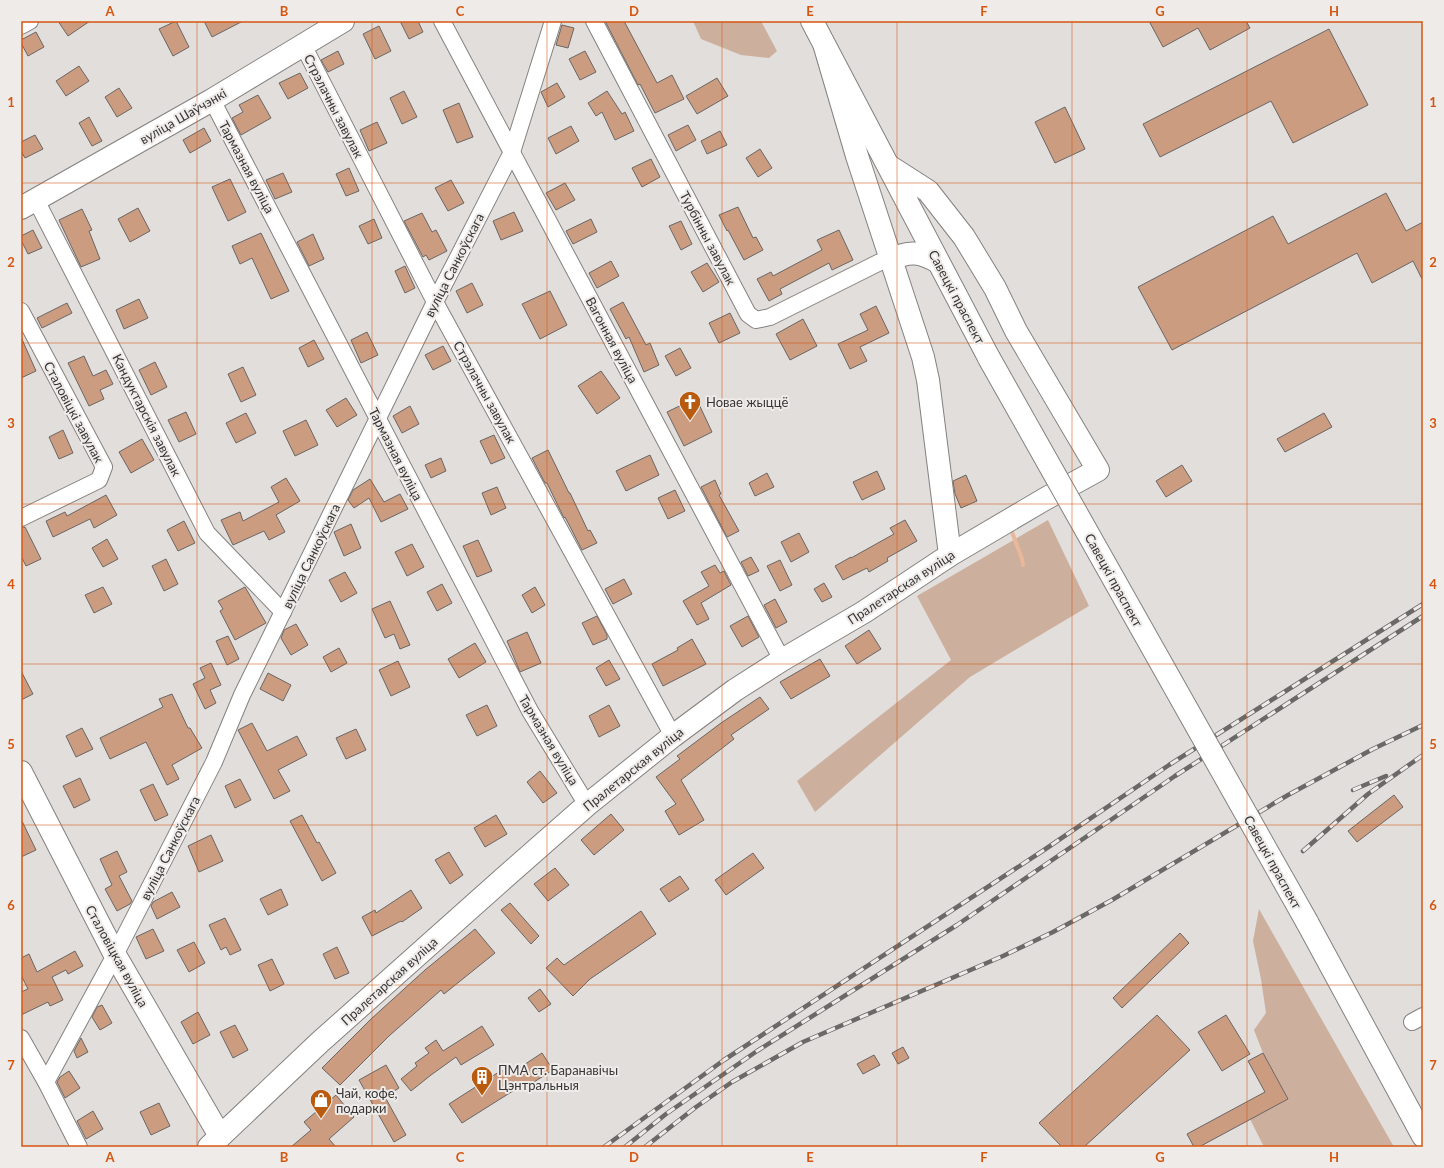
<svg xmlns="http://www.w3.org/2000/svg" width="1444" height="1168" viewBox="0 0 1444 1168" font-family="Lato,sans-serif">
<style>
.green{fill:#cdaf9d}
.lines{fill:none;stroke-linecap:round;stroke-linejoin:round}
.stream{stroke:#e9b89b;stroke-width:4}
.building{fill:#cc9c80;stroke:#696665}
.street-casing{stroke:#84817f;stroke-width:18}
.secondary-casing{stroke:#84817f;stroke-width:24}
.street{stroke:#fff;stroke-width:16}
.secondary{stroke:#fff;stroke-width:22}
.rail-casing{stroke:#6b6968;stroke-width:4.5}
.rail{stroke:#eeebe9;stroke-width:3;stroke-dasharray:9;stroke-linecap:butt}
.secondary-bridge-casing{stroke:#84817f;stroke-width:24;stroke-linecap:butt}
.secondary-bridge{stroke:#fff;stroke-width:22}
.grid{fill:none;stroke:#d65610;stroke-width:1;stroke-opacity:0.55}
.labels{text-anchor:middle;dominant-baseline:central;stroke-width:4;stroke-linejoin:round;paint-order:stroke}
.street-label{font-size:13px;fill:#373635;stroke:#eeebe9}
.poi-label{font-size:13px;fill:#373635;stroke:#eeebe9;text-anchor:start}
.neatline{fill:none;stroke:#d65610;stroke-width:1.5}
.grid-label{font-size:13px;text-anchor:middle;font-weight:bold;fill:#d65610}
</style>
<rect width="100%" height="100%" fill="#e1dedc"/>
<!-- green -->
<g class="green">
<polygon points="693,21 761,21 777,51 769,58 741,55 701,39"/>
<polygon points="1048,520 1089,606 970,677 815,812 797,781 951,660 917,596"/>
<polygon points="1259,909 1394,1147 1264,1147 1250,1119 1288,1099 1263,1053 1254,1030 1266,1013 1261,979 1253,941"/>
</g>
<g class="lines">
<!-- stream -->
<polyline class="stream" points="1012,532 1022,559 1023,565"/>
</g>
<!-- building -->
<g class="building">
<polygon points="58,21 90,21 68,36"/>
<polygon points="176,21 189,47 173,56 159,29"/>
<polygon points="204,21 243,21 212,37"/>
<polygon points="400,21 418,21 423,32 409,39"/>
<polygon points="605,21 624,21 657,83 672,75 684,99 655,113 640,84 638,85"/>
<polygon points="1149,21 1246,21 1250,28 1210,50 1198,28 1163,47"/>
<polygon points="562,25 574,28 568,48 556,45"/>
<polygon points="379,26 391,51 375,59 363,34"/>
<polygon points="1329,29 1368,105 1293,143 1271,101 1160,157 1143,124"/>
<polygon points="36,32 44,47 28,56 21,43 21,40"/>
<polygon points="338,51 344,64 328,72 321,60"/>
<polygon points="585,51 596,72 580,80 569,59"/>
<polygon points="79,66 89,81 66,96 56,81"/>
<polygon points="300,73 308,88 288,99 279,83"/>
<polygon points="717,78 728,96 697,114 686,96"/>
<polygon points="557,83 565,97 548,107 541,92"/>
<polygon points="119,88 132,108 117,117 105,97"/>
<polygon points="404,91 417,117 402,124 390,98"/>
<polygon points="607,91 622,114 625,112 634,131 615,140 602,112 596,116 588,103"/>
<polygon points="258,95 271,118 241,135 232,118 243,112 239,105"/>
<polygon points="459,103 473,137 457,143 443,110"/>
<polygon points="1065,107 1085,149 1055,163 1035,122"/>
<polygon points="89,117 102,141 92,146 79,123"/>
<polygon points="377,122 387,143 369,151 360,130"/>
<polygon points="688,125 696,140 676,151 668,135"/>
<polygon points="571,126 579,141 556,154 548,138"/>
<polygon points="204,128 211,141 190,153 183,140"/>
<polygon points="720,131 727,145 707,154 701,141"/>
<polygon points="35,135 43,149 25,158 21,151 21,142"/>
<polygon points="760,149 772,168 758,177 746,158"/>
<polygon points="651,159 660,177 642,187 632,168"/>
<polygon points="349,168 359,191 346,196 336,174"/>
<polygon points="283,173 292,192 275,199 266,180"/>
<polygon points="230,179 246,212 228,221 212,187"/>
<polygon points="451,180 464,203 448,211 435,188"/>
<polygon points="565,183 575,200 556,210 546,193"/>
<polygon points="1386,193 1406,231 1423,222 1423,281 1413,261 1372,283 1357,253 1172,350 1138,287 1273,216 1288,244"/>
<polygon points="738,207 753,238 756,237 763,250 744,260 728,230 727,231 719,215"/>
<polygon points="138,208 150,231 130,242 118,219"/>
<polygon points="82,209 92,230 89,231 100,259 81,267 59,220"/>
<polygon points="514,212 523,231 501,240 493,221"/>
<polygon points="422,213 432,232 436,230 447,251 429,260 426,255 423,257 404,221"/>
<polygon points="374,219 382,238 368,244 359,226"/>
<polygon points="591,219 597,232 573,244 566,231"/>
<polygon points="681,221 692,244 681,250 669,226"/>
<polygon points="33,230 42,248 28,254 21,240 21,236"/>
<polygon points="839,230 853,260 832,270 829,263 780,289 782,294 769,301 757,279 771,272 773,276 822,250 817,240"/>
<polygon points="261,233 289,291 271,299 252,258 240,264 232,246"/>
<polygon points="313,234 324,259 309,266 297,242"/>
<polygon points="611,261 619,276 597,288 589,273"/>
<polygon points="707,263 719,282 703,292 691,272"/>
<polygon points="405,266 415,288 405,293 395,271"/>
<polygon points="472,283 483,305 467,313 456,291"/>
<polygon points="550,291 567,325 540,339 522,304"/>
<polygon points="139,299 148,318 124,329 116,310"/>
<polygon points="623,302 646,345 650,343 659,365 644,372 629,337 626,339 610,309"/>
<polygon points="67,303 72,313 42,328 37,318"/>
<polygon points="876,306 889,333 860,347 867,361 850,369 838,344 868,330 860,314"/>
<polygon points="730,313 740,333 719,343 709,323"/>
<polygon points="803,319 817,346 790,360 776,334"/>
<polygon points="367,332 378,355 361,363 351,340"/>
<polygon points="21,337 36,371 21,378"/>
<polygon points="314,340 324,359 308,367 299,348"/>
<polygon points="443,346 451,361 433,370 425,355"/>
<polygon points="680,348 691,368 676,376 665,356"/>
<polygon points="84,356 93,376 106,370 113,384 100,390 104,399 89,406 68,363"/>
<polygon points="155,362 167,387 151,395 139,370"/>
<polygon points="243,367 256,395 241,402 228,374"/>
<polygon points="601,371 620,398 597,414 578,386"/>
<polygon points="346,398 357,415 337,427 326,410"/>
<polygon points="696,398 712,432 684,446 667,412"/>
<polygon points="410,406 419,424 402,433 393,416"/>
<polygon points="186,412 196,434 179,442 168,420"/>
<polygon points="246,413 256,433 236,443 226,423"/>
<polygon points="1324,413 1332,427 1285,452 1277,439"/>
<polygon points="306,420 318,445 295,456 283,431"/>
<polygon points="63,430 73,453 59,459 49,437"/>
<polygon points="494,435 505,458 491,464 480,441"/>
<polygon points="142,439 154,460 131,473 119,452"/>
<polygon points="548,450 569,493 570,493 588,531 590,530 597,543 582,550 565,517 564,518 547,483 545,483 532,458"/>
<polygon points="650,455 659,475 626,491 616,471"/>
<polygon points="441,458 446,471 431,478 425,465"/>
<polygon points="1182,465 1192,481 1166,497 1156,481"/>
<polygon points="877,471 885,489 862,500 853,482"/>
<polygon points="767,473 774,487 755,496 749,483"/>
<polygon points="966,475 977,501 961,508 955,494 953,481"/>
<polygon points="286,478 300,501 276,515 285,532 269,540 264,531 233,545 221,520 240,512 243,521 279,502 271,487"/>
<polygon points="370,479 384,502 400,494 408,509 381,522 369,498 354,508 348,500 353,490"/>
<polygon points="715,480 721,494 719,495 739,531 727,537 701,487"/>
<polygon points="497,487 506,508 491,515 482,493"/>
<polygon points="675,490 685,511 668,519 658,498"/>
<polygon points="106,495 117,515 94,528 90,519 53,537 46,521 65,512 67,516"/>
<polygon points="905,520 917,541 887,558 888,561 869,572 867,568 843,580 835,566 851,557 851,558 894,534 890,528"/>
<polygon points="184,521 195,543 178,551 167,530"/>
<polygon points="351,524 361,548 344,556 334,532"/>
<polygon points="25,527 41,559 26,566 21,556 21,527"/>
<polygon points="799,533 809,552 791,562 781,542"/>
<polygon points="107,539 118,559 103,567 92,548"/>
<polygon points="478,540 492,571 477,577 463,546"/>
<polygon points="412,544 424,567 407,576 395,552"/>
<polygon points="751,557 759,571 748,576 741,562"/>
<polygon points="166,559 178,584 164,591 152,566"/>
<polygon points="780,560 792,585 780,591 767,566"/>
<polygon points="715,565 720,573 724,571 731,585 701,603 709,619 697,625 683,601 709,586 701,572"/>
<polygon points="345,572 357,593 341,602 329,580"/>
<polygon points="624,579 632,594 613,604 605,589"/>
<polygon points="824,583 832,597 822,602 814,589"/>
<polygon points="442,584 452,603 437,611 427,592"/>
<polygon points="103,587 112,604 94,613 85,595"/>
<polygon points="245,587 266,623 235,640 220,611 223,609 218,601"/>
<polygon points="535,587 545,605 532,613 522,595"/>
<polygon points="775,599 787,622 776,628 764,605"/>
<polygon points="390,601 410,645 400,649 394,634 385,638 372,609"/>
<polygon points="597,616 607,635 607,639 593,645 582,623"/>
<polygon points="748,616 759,637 742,647 730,626"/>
<polygon points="296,624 308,645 291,655 281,638 284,630"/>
<polygon points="869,630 881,649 857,664 845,646"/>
<polygon points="527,632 541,663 520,672 507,641"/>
<polygon points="228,636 239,659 227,665 216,641"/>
<polygon points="692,639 706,664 663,686 652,664 678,650 677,648"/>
<polygon points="475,643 486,662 459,678 448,659"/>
<polygon points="339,648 347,663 331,672 323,657"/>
<polygon points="820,659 830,676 791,699 780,682"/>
<polygon points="609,660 620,679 606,686 596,668"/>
<polygon points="398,661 410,687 391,696 379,670"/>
<polygon points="211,663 221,685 210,690 216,703 205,709 193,684 205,678 200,668"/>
<polygon points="21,671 33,694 21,700"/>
<polygon points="268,673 291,685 283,701 260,689"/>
<polygon points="172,694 188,728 190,728 202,748 172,765 179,779 167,785 146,742 110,759 100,738 163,707 159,699"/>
<polygon points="760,697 769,709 731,735 734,739 681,780 704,820 679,835 665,811 676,804 656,777 680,759 677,756 721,723"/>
<polygon points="487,705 497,726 477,736 466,715"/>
<polygon points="609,705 620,726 599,737 589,716"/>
<polygon points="252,723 267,751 297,736 307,755 278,770 290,791 274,799 238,730"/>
<polygon points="82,728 93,749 76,757 66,736"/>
<polygon points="356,729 366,750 346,759 336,738"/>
<polygon points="540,771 557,793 543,803 527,782"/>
<polygon points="80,778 90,800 74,808 63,786"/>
<polygon points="240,779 251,800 235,808 225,786"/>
<polygon points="153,784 168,815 155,821 140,790"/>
<polygon points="1394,795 1403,807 1357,842 1348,831"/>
<polygon points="611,814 624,830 594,855 581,840"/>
<polygon points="302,815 317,843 319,842 336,873 322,881 290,821"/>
<polygon points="496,815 507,834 485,847 474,828"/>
<polygon points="21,819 36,850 21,857"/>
<polygon points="211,835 223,861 199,872 188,846"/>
<polygon points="117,851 127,872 119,876 132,901 130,904 117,911 105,889 112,885 100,859"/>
<polygon points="449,852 463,875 450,884 435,860"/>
<polygon points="753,853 764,868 726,895 715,880"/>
<polygon points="555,868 569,885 548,901 534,884"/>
<polygon points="680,876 689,889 669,902 660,889"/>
<polygon points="281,889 288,905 268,915 260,899"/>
<polygon points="411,890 422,908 402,922 401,921 372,936 362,917 375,910 376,913"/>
<polygon points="172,892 180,907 157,919 151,906 153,902"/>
<polygon points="510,903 539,936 531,944 501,910"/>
<polygon points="641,911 656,934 590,979 573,996 546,968 557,958 564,965"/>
<polygon points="225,918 241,950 230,955 226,947 221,950 209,925"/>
<polygon points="153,929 164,951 146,959 136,937"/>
<polygon points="475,929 495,953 444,994 441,990 389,1036 340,1085 322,1068 371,1019 425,970"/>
<polygon points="1180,933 1189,943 1122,1008 1113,998"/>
<polygon points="194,942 205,963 189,972 177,950"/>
<polygon points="337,947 349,973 335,979 323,954"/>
<polygon points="75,951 83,966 68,974 66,970 52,977 63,1000 50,1006 48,1002 21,1015 21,992 28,989 21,975 21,958 29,954 37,972"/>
<polygon points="272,959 284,984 270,991 258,965"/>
<polygon points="540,989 551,1004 539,1012 528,998"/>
<polygon points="102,1005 112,1023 100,1030 92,1017 97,1007"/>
<polygon points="198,1012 210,1035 193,1044 181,1022"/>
<polygon points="1157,1015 1190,1050 1084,1147 1062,1147 1039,1123"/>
<polygon points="1226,1015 1250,1054 1222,1071 1198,1032"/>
<polygon points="235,1025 248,1050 233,1058 220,1032"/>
<polygon points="482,1026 494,1045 461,1065 456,1057 431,1075 411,1091 401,1079 417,1066 415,1063 429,1053 425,1048 436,1040 443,1051"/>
<polygon points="81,1038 88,1052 77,1058 74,1051"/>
<polygon points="903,1047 909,1058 898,1064 892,1053"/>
<polygon points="542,1053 553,1070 526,1087 524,1084 462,1123 449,1104 502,1070 507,1076"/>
<polygon points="1263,1053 1288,1099 1199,1147 1194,1147 1187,1134 1265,1092 1248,1061"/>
<polygon points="874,1055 880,1065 863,1074 857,1064"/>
<polygon points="386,1065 399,1088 385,1097 406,1135 394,1142 359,1080"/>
<polygon points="69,1071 80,1088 65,1098 57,1082 60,1077"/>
<polygon points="336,1095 354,1117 329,1139 336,1147 291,1147 311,1130 304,1122"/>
<polygon points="159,1103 170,1126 151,1135 140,1112"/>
<polygon points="93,1111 103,1129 86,1139 77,1121"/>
</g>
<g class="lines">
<!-- street casing -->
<g class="street-casing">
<g id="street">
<polyline points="442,21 782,660"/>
<polyline points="594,21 748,314 756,320 770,317 880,262 891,260"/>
<polyline points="21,26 30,21"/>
<polyline points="303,45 435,302 673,736"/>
<polyline points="212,100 530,711 587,805"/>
<polyline points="36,200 207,533 283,612"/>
<polyline points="21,311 104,467 99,480 21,518"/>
<polyline points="1412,1022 1423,1016"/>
<polyline points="21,1038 46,1082 79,1147"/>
<polyline points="46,1082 115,955 214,762 242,695 435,302 512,152 553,21"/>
</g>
</g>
<!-- secondary casing -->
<g class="secondary-casing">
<g id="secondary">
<polyline points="812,21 989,358"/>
<polyline points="825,47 857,156 923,357 928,380 950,555"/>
<polyline points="21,208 212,100 343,21"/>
<path d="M 891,260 C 909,250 921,252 938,262"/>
<polyline points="21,772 115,955 220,1136"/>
<polyline points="1307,922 1423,1136"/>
<polyline points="209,1147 320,1042 504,878 587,805 673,736 735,690 782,660 864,612 950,555 1045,499 1098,470 1016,331 995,288 964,237 928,191 889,166"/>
</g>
</g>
<!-- street -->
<use href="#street" class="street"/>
<!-- secondary -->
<use href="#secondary" class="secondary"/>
<!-- rail casing -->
<g class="rail-casing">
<g id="rail">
<polyline points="1353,790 1386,776"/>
<polyline points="1303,851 1368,794 1423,755"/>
<polyline points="604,1147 724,1060 1044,850 1169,765 1423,604"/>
<polyline points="625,1147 666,1114 757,1051 957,925 1175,776 1423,616"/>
<polyline points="645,1147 696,1107 732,1082 803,1042 1003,956 1053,932 1112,900 1288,795 1373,749 1423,725"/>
</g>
</g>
<!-- rail -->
<use href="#rail" class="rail"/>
<!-- secondary-bridge casing -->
<g class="secondary-bridge-casing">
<polyline id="secondary-bridge" points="989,358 1307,922"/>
</g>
<!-- secondary-bridge -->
<use href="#secondary-bridge" class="secondary-bridge"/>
</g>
<!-- grid -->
<path class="grid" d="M 197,21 L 197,1147M 372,21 L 372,1147M 547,21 L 547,1147M 722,21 L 722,1147M 897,21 L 897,1147M 1072,21 L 1072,1147M 1247,21 L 1247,1147M 21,183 L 1423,183M 21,343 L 1423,343M 21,504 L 1423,504M 21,664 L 1423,664M 21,825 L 1423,825M 21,985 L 1423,985"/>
<!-- icons -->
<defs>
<g id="church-pin" transform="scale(1.15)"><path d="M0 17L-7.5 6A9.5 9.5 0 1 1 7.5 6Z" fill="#b95b0e" stroke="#eeebe9"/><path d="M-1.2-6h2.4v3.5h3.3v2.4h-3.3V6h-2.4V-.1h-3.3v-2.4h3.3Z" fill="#fff"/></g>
<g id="building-pin" transform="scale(1.15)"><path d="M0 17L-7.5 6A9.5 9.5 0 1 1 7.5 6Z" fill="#b95b0e" stroke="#eeebe9"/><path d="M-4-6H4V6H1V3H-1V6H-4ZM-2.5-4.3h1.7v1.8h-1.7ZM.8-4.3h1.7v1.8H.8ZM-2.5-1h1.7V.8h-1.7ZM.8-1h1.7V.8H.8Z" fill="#fff"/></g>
<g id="shop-pin" transform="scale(1.15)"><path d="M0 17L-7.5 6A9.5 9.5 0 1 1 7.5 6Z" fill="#b95b0e" stroke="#eeebe9"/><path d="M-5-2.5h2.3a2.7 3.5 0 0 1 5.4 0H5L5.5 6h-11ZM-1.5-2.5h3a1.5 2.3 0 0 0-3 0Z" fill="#fff"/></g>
</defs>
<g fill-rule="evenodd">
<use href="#church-pin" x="690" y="402"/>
<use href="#building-pin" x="482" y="1077"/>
<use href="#shop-pin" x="321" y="1100"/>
</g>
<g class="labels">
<!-- street labels -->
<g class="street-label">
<text transform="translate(334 106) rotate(63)">Стрэлачны завулак</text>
<text transform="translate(183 116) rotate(-30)">вуліца Шаўчэнкі</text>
<text transform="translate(247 167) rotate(62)">Тармазная вуліца</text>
<text transform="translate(708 238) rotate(62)">Турбінны завулак</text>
<text transform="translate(454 265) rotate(-63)">вуліца Санкоўскага</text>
<text transform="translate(957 297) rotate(62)">Савецкі праспект</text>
<text transform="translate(612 340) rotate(62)">Вагонная вуліца</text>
<text transform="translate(485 392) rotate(61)">Стрэлачны завулак</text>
<text transform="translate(74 412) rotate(62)">Сталовіцкі завулак</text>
<text transform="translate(147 415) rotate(63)">Кандуктарскія завулак</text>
<text transform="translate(396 454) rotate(63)">Тармазная вуліца</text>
<text transform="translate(311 556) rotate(-64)">вуліца Санкоўскага</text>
<text transform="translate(1114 580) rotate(61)">Савецкі праспект</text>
<text transform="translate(901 587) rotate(-33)">Пралетарская вуліца</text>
<text transform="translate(549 740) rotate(59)">Тармазная вуліца</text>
<text transform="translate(633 769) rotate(-39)">Пралетарская вуліца</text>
<text transform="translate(170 848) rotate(-63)">вуліца Санкоўскага</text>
<text transform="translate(1273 862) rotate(61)">Савецкі праспект</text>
<text transform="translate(117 956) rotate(61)">Сталовіцкая вуліца</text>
<text transform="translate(389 981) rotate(-42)">Пралетарская вуліца</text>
</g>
<!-- poi labels -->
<g class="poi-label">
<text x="706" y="402">Новае жыццё</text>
<text x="498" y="1070">ПМА ст. Баранавічы<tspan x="498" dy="15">Цэнтральныя</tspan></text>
<text x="336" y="1093">Чай, кофе,<tspan x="336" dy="15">подарки</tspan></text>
</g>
</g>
<!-- border -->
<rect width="1444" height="1168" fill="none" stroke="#eeebe9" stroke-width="44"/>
<rect x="22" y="22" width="1400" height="1124" class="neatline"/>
<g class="grid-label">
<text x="110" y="16">A</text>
<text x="284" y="16">B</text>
<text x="460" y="16">C</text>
<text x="634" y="16">D</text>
<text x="810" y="16">E</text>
<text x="984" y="16">F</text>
<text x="1160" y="16">G</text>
<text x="1334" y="16">H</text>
<text x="11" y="107">1</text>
<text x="1433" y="107">1</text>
<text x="11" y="267">2</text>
<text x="1433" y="267">2</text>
<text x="11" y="428">3</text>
<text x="1433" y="428">3</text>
<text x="11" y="589">4</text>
<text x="1433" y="589">4</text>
<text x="11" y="749">5</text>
<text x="1433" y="749">5</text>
<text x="11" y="910">6</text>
<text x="1433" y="910">6</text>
<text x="11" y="1070">7</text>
<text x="1433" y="1070">7</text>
<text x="110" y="1162">A</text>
<text x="284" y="1162">B</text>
<text x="460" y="1162">C</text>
<text x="634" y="1162">D</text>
<text x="810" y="1162">E</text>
<text x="984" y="1162">F</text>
<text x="1160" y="1162">G</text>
<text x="1334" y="1162">H</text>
</g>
</svg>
